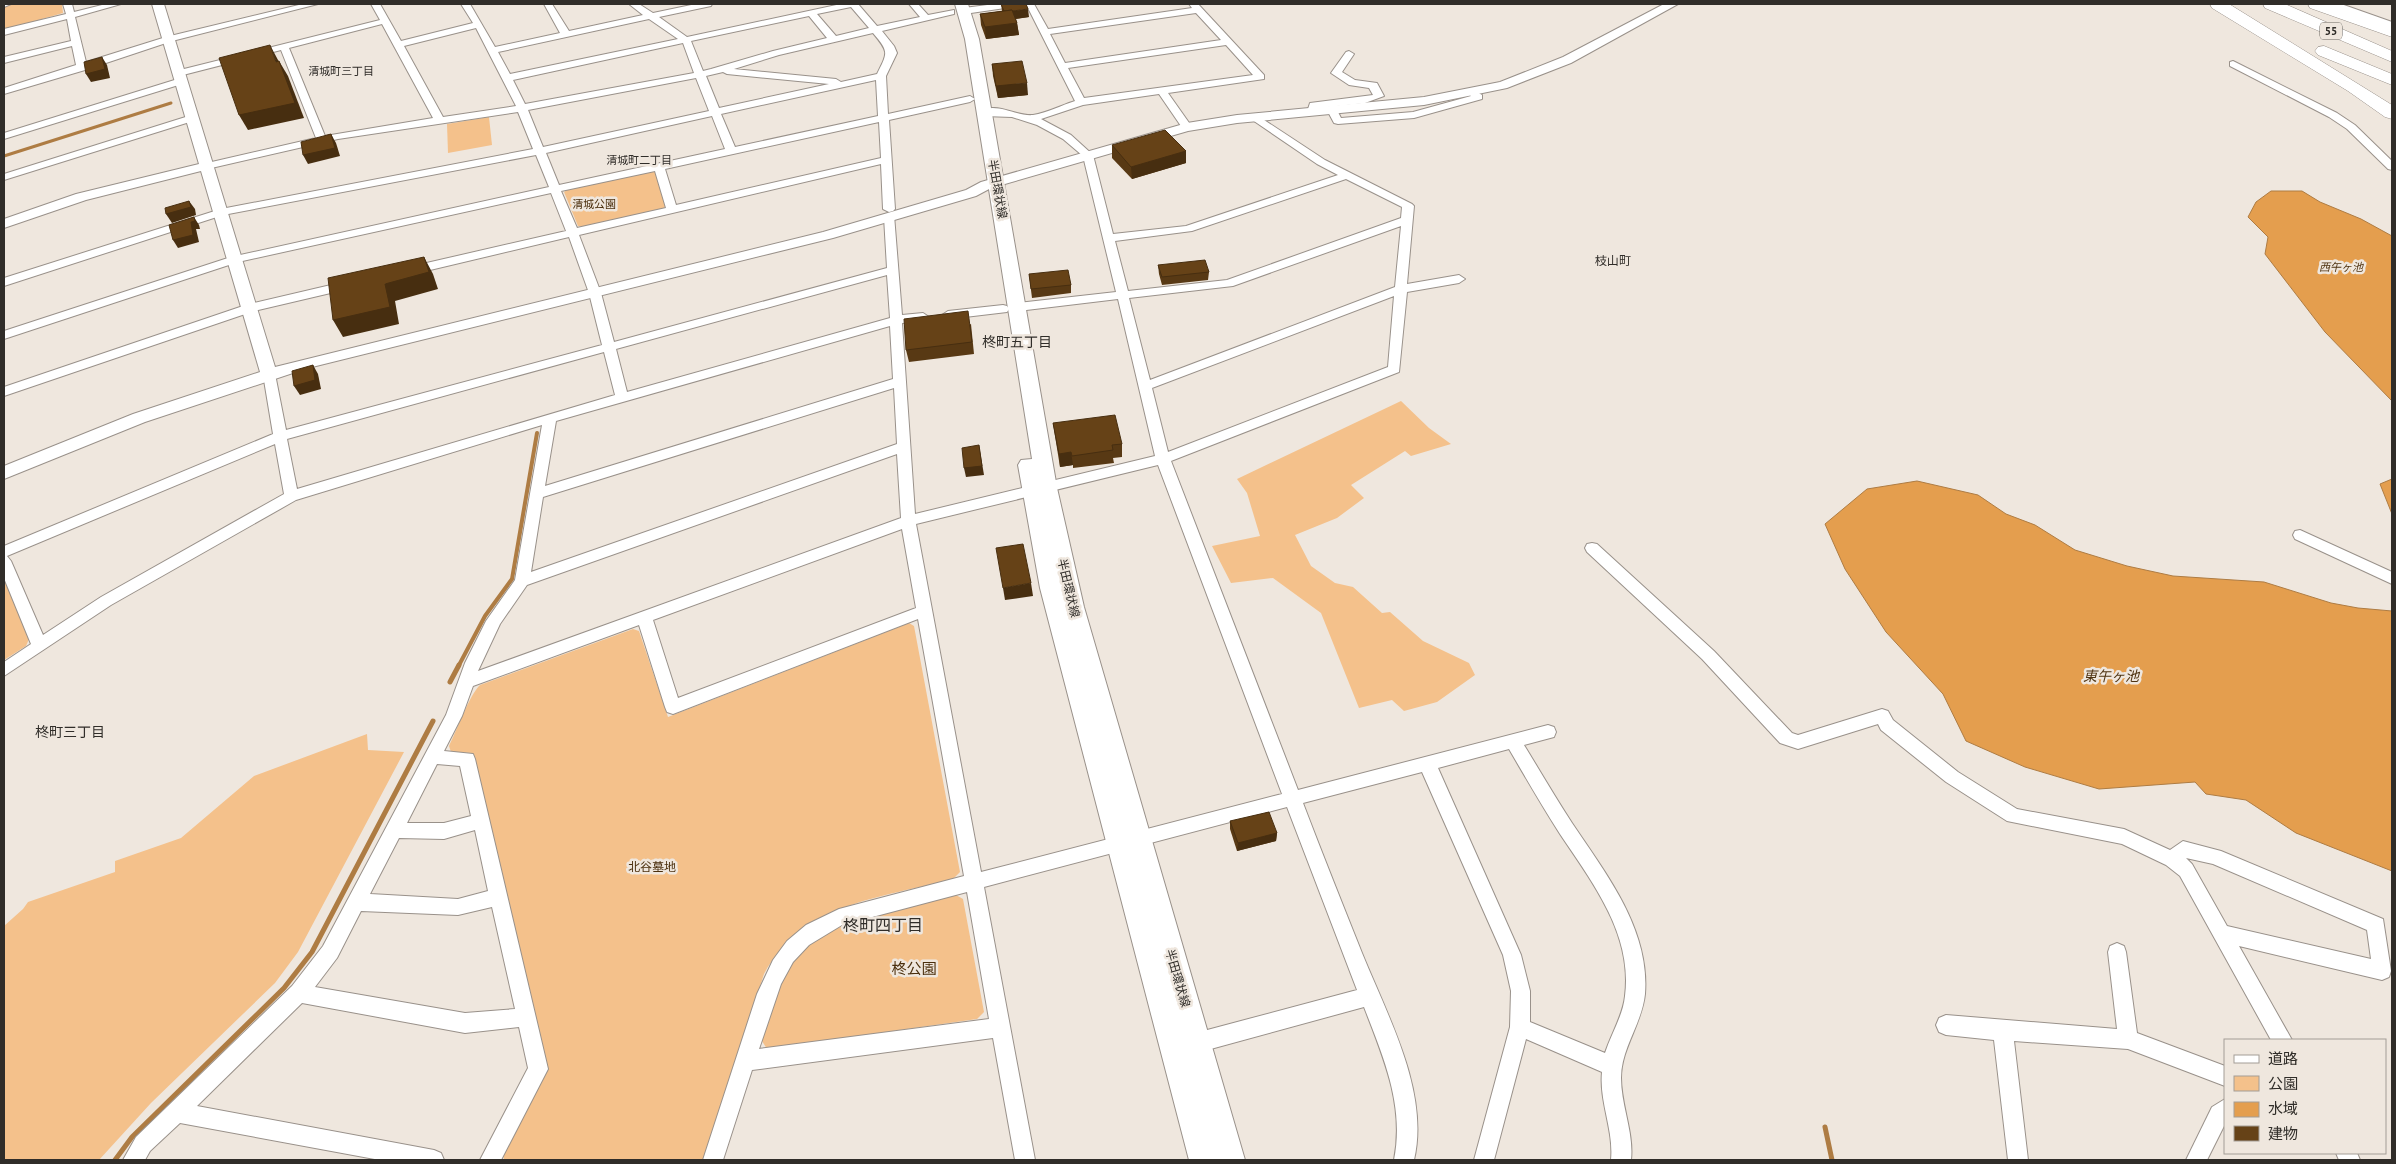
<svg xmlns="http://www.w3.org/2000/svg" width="2396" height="1164" viewBox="0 0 2396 1164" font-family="'PT Sans','Noto Sans JP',sans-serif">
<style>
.green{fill:#f4c18b}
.water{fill:#e49e4e;stroke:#ae7c43}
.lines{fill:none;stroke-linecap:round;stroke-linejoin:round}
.stream-far2{stroke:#ae7c43;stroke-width:3}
.stream-far1{stroke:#ae7c43;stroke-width:4}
.stream{stroke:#ae7c43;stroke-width:5}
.minor-casing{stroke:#99918a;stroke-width:2}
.tertiary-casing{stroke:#99918a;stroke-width:2}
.secondary-casing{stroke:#99918a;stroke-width:2}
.motorway-casing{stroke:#99918a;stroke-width:1}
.minor{fill:#fff;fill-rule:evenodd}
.tertiary{fill:#fff;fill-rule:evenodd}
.secondary{fill:#fff;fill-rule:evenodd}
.motorway{fill:#fff;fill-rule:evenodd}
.wall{fill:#583914}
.shaded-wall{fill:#472e10}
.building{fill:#664217;stroke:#472e10}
.labels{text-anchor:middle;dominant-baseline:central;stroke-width:5;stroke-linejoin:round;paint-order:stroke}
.shield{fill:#efe7de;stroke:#69655f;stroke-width:1}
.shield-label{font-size:11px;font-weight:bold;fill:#302d29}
.far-neighbourhood-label{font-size:11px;fill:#302d29;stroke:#efe7de}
.far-park-label{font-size:11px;fill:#4b2f0d;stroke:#efe7de}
.far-water-label{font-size:11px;font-style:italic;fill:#4f3311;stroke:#efe7de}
.street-label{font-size:12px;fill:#302d29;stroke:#efe7de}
.far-quarter-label{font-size:12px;fill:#302d29;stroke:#efe7de}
.park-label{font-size:12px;fill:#4b2f0d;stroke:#efe7de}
.neighbourhood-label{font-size:14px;fill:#302d29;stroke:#efe7de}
.water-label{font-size:14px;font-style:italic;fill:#4f3311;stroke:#efe7de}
.near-park-label{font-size:15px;fill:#4b2f0d;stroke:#efe7de}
.near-neighbourhood-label{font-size:16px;fill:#302d29;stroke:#efe7de}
</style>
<rect width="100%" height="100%" fill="#efe7de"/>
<!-- green -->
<g class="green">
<polygon points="13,4 62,4 63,13 4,30 4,6"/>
<polygon points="489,117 492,145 448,153 447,124"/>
<polygon points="652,171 655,172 666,205 664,208 583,227 578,226 564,192 567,190"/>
<polygon points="1401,401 1429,428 1451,444 1411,456 1405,451 1351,485 1364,498 1337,518 1295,535 1311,566 1335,583 1353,587 1382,613 1390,612 1423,641 1469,663 1475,675 1437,702 1404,711 1392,700 1359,708 1321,613 1273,578 1231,583 1212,546 1260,536 1247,493 1237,479"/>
<polygon points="4,579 29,639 26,646 4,660"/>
<path d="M 909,623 L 914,626 L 960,872 L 953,879 C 880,898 803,903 764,974 L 703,1160 L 504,1160 L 503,1153 L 545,1069 L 472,753 L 451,752 L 449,746 C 456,732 470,694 480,685 L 633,629 L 639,631 L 668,717 Z"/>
<polygon points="367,734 368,750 404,752 298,952 275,983 151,1103 99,1160 4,1160 4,926 23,909 28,902 115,872 115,861 181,838 254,776"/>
<path d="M 956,895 L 963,899 L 984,1012 L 977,1019 L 767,1049 L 762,1041 C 770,1015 776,986 792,962 C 820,920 908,908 956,895 Z"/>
</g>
<!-- water -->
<g class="water">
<polygon points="2271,191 2302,191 2320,202 2361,219 2392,236 2392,401 2325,332 2265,254 2268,237 2248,217 2256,202"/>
<polygon points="2392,479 2392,514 2380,484"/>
<polygon points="1917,481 1978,495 2006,514 2035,525 2075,550 2127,566 2173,576 2264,582 2331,603 2358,608 2392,611 2392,871 2296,833 2246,800 2206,794 2195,782 2099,789 2025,767 1966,741 1943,694 1886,632 1845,569 1825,524 1867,489"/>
</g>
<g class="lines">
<!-- stream-far2 -->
<polyline class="stream-far2" points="4,156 171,103"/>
<!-- stream-far1 -->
<polyline class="stream-far1" points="458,667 485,616 512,579 537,433"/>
<!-- stream -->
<g class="stream">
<polyline points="450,682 459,665"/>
<polyline points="1825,1127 1832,1160"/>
<polyline points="115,1160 132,1137 284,988 312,952 433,721"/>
</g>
<!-- minor casing -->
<g class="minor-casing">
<g id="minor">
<polygon points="4,4 11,4 4,7"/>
<polygon points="63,4 72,4 74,12 106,4 121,4 75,17 86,62 166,37 303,4 318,4 172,41 85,70 4,94 4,88 76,65 72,46 4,63 4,57 71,41 67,19 4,35 4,29 66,14"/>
<path d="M 371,4 L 380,4 L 401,41 L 473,23 L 461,4 L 470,4 L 495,47 L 560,33 L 544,4 L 552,4 L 569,31 L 643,15 L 629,4 L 639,4 L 653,13 L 696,4 L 712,4 L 711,6 L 659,17 L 687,37 L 841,4 L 858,4 L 877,26 L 920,17 L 909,4 L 918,4 L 928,15 L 954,10 L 954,14 L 882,31 L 894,46 L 897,53 L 886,76 L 888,114 L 970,96 L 975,99 L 970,102 L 889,120 L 895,209 L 893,211 L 889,212 L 883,209 L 881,164 L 579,235 L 601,293 L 614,342 L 887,268 L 884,217 L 886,215 L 894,215 L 902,315 L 923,313 L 929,317 L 923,321 L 902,323 L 915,514 L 1155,456 L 1118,299 L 1018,311 L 1012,307 L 1018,303 L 1116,292 L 1083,156 L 1063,139 L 1037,125 L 1012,117 L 984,116 L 979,113 C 993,100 1017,117 1033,115 C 1047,113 1062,105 1075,101 L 1026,4 L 1034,4 L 1048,29 L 1192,8 L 1189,4 L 1198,4 L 1264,75 L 1264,79 L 1168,93 L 1192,127 L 1187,130 L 1183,129 L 1159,94 L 1083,105 L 1041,119 L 1071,135 L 1093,155 L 1113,234 L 1186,226 L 1338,175 L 1317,164 L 1251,119 L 1251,115 L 1255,114 L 1325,160 L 1412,204 L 1414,206 L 1407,284 L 1459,275 L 1465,279 L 1459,283 L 1407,292 L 1399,372 L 1171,461 L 1298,790 L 1548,725 L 1554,727 L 1556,732 L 1554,737 L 1524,745 C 1540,771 1555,797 1572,823 C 1606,874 1650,929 1645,994 C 1642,1024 1621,1048 1621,1078 C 1621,1106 1634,1132 1631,1160 L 1611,1160 C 1614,1130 1599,1102 1602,1072 L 1526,1039 L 1494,1160 L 1474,1160 L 1510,1027 L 1511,991 L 1503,955 L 1422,772 L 1303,803 C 1322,853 1342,903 1362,953 C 1387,1015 1430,1092 1414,1160 L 1394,1160 C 1405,1106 1383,1056 1364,1007 L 1196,1053 L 1189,1050 L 1186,1043 L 1189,1036 L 1196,1033 L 1357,990 L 1287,807 L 984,887 L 1035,1160 L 1015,1160 L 993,1038 L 752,1070 L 723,1160 L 703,1160 L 757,994 L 773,960 L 787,941 L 806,925 L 839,909 L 964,876 L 918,619 L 673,714 L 667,712 L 665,707 L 639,625 L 473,686 L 462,716 L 444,751 L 473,754 L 475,759 L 548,1069 L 501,1160 L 480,1160 L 528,1068 L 519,1027 L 465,1033 L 302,1003 L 197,1106 L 434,1150 L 441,1153 L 444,1160 L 380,1160 L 180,1123 L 150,1151 L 145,1160 L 123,1160 L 136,1137 L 292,986 L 323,946 L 446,715 L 465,663 L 486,621 L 515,580 L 542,425 L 296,500 L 111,605 L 4,676 L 4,662 L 31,644 L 4,578 L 4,546 L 273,434 L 263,374 L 264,371 L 269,370 L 275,374 L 286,430 L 602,345 L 589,293 L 569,237 L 409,275 L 403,271 L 409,267 L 566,231 L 551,193 L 238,262 L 4,339 L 4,331 L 231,257 L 549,187 L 536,155 L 223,215 L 4,286 L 4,278 L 221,209 L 533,149 L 518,112 L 338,139 L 207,169 L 203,168 L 203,164 L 316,138 L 281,50 L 179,76 L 174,73 L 176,71 L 380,20 ZM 851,7 L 869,28 L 836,36 L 817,14 ZM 1196,13 L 1221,40 L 1065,63 L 1050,34 ZM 809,16 L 827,38 L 773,51 L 711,69 L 703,71 L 691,41 ZM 649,19 L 678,39 L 510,74 L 498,52 ZM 382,24 L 433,118 L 325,136 L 289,48 ZM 476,28 L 516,106 L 443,117 L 404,46 ZM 873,33 C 889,52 888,52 877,74 L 841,82 L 836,79 L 734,69 L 779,55 ZM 683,43 L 694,73 L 525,104 L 513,80 ZM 1226,45 L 1253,75 L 1084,98 L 1068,68 ZM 723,72 L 727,74 L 829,84 L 719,108 L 706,76 ZM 696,78 L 709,111 L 543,147 L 528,110 ZM 876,80 L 878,116 L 735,147 L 721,114 ZM 712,116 L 725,149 L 559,185 L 546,153 ZM 879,122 L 881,158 L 676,205 L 665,169 ZM 655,171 L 666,208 L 577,228 L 561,191 ZM 1346,179 L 1402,207 L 1401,218 L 1227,280 L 1128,291 L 1115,241 L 1192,231 ZM 1401,226 L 1395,287 L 1150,380 L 1129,298 L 1233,286 ZM 887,275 L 890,318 L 627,392 L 616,349 ZM 1394,296 L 1388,367 L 1168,452 L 1152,388 ZM 890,326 L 893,379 L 545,486 L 556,421 ZM 604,352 L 615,395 L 297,489 L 287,439 ZM 894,388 L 897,444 L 531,572 L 543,497 ZM 275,444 L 284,494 L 101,597 L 43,635 L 11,561 L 7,556 ZM 897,454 L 901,518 L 478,671 L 500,624 L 527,585 ZM 1158,465 L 1282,794 L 981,872 L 916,524 ZM 902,529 L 916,608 L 678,698 L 653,620 ZM 1509,749 C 1526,778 1542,806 1560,834 C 1592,882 1633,934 1625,996 C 1623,1016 1611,1034 1605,1053 L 1530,1022 L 1530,991 L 1521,955 L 1438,768 ZM 437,764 L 460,766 L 471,816 L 444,823 L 407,823 ZM 475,830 L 488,891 L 458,899 L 370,894 L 399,838 L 444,839 ZM 967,892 L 989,1019 L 759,1049 L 781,984 L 793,962 L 809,945 L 842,925 ZM 492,907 L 515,1009 L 465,1013 L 315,987 L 337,958 L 361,911 L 458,915 Z"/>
<polygon points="995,4 1017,4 1012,7 964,14 959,11 964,8"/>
<polygon points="2328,4 2341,4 2392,22 2392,28"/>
<polygon points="1349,51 1354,54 1342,72 1355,80 1377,83 1384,96 1365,103 1318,108 1316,114 1308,114 1307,112 1310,103 1373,95 1369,88 1349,85 1331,73 1346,52"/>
<polygon points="2233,61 2337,113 2355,125 2392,161 2392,170 2388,169 2347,129 2329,117 2230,66 2230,62"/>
<polygon points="181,78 185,79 185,83 4,139 4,133"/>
<polygon points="1472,89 1482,95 1482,99 1414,118 1338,124 1334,123 1327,110 1332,107 1336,108 1341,118 1413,112 1471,96 1467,92"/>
<polygon points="192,115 197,118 196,120 4,180 4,174"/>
<polygon points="348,281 354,285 352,288 254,311 4,396 4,387 246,305"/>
<polygon points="1003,305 1007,306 1009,309 1007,312 948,319 942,315 948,311"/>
<polygon points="2300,530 2392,572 2392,584 2295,539 2293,535 2295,531"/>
<path d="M 1592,543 L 1597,544 L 1714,651 L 1792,733 L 1798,735 L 1882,709 L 1888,711 L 1893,720 L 1958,772 L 2017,809 L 2124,829 L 2170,850 L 2183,841 L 2221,851 L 2383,919 L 2391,971 L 2389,977 L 2382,980 L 2239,946 L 2292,1040 L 2271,1040 L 2180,876 L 2166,865 L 2122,844 L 2007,821 L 1946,782 L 1881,730 L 1878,724 L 1798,749 L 1780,743 L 1702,659 L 1587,552 L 1585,548 L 1587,544 ZM 2186,858 L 2213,864 L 2367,930 L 2371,959 L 2227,926 L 2192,864 Z"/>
<polygon points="2117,943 2124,946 2126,952 2137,1033 2225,1066 2225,1086 2128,1049 2014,1041 2028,1160 2008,1160 1994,1040 1946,1035 1939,1032 1936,1025 1939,1018 1946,1015 2117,1029 2108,952 2110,946"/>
<polygon points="2225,1099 2225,1124 2207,1160 2186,1160 2212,1107"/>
<polygon points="2336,1153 2357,1153 2360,1160 2339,1160"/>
</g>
</g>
<!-- tertiary casing -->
<g class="tertiary-casing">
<polygon id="tertiary" points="152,4 164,4 275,367 823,232 966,190 981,182 1187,123 1237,115 1424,97 1500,82 1563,57 1664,4 1678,4 1571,63 1507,88 1424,105 1237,123 1188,131 991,188 976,196 833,238 308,368 145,422 4,479 4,466 133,414 260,372 201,171 86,200 4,228 4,219 76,194 199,164"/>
</g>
<!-- secondary casing -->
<g class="secondary-casing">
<polygon id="secondary" points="955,4 968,4 979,39 1057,488 1084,607 1245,1160 1189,1160 1040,588 1018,465 1021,460 1032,459 965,39"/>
</g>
<!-- motorway casing -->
<g class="motorway-casing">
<g id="motorway">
<polygon points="2210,4 2229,4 2392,105 2392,119 2385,117 2348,91 2212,8"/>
<polygon points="2263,4 2285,4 2392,51 2392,62 2265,8"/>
<polygon points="2308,4 2331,4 2392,26 2392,37 2310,8"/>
<polygon points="2324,46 2392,74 2392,85 2318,55 2315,51 2318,47"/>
</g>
</g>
<!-- minor -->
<use href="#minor" class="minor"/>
<!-- tertiary -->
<use href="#tertiary" class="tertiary"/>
<!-- secondary -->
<use href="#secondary" class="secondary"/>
<!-- motorway -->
<use href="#motorway" class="motorway"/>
</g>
<!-- wall -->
<g class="wall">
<polygon points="1001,4 1029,17 1016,19 1017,23 1019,35 986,39 981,25 980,14 1002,11"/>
<polygon points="992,64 1028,95 998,98 993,76"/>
<polygon points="1112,145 1186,151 1186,163 1132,179 1112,158"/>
<polygon points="1158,265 1209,272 1208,280 1162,285 1159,274"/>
<polygon points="1029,274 1071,285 1071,293 1032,298"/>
<polygon points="971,324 974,354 909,362 906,350"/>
<polygon points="1053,423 1122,444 1122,457 1113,458 1114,463 1073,468 1073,465 1060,467 1055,436"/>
<polygon points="1230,821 1277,833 1276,841 1237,851 1230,829"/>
</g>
<!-- shaded-wall -->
<g class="shaded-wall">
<polygon points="1028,9 1029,17 1006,20 1005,12"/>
<polygon points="1017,23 1019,35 986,39 985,27"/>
<polygon points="270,45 278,60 285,77 276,62"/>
<polygon points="102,57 107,65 110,78 91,82 86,74"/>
<polygon points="279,61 288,76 304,118 248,130 239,115"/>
<polygon points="1027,83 1028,95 998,98 996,86"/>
<polygon points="331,134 336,143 340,156 308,164 303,155"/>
<polygon points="1186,151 1186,163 1132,179 1131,167"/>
<polygon points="189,201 195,209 196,215 172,223 166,214"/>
<polygon points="194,217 199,225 200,229 196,229 199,242 178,248 173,240 191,222"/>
<polygon points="424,257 433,274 438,289 395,301 399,324 343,337 333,320"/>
<polygon points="313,365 318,374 321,389 300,395 294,386"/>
<polygon points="979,445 984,475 966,477 964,468"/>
<polygon points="1071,452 1073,465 1060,467 1059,454"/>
<polygon points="1031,583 1033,596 1005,600 1003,588"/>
<polygon points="1277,833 1276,841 1237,851 1238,843"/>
</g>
<!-- building -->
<g class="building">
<polygon points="1001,4 1026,4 1028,9 1013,11 1012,10 1004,11"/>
<polygon points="1012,10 1017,23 985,27 980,14"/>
<polygon points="270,45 276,62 279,61 295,103 239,115 219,58"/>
<polygon points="102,57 105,69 86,74 84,62"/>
<polygon points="1022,61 1027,83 996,86 992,64"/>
<polygon points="1165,130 1186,151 1131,167 1112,145"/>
<polygon points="331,134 335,148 303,155 301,142"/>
<polygon points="189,201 191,207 166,214 165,208"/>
<polygon points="194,217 195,221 191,222 193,235 173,240 169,225"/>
<polygon points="424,257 429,272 385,284 390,307 333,320 328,278"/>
<polygon points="1205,260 1209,272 1162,277 1158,265"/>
<polygon points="1068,270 1071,285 1031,289 1029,274"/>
<polygon points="968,311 972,342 906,350 904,319"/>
<polygon points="313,365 315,380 294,386 292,371"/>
<polygon points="1115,415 1122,444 1112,445 1113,450 1072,456 1071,452 1059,454 1053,423"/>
<polygon points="979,445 982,466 964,468 962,448"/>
<polygon points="1023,544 1031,583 1003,588 996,548"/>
<polygon points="1269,812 1277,833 1238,843 1230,821"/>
</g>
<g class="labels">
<!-- shield labels -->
<rect class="shield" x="2320" y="22.5" width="22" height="17" rx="4"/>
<g class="shield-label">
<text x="2331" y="31">55</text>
</g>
<!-- far-neighbourhood labels -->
<g class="far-neighbourhood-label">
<text x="341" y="71">清城町三丁目</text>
<text x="639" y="160">清城町二丁目</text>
</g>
<!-- far-park labels -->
<g class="far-park-label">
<text x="594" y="204">清城公園</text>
</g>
<!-- far-water labels -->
<g class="far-water-label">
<text x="2341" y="267">西午ヶ池</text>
</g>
<!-- street labels -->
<g class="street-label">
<text transform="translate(998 189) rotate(80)">半田環状線</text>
<text transform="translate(1069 588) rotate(77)">半田環状線</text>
<text transform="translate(1178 978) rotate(74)">半田環状線</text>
</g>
<!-- far-quarter labels -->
<g class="far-quarter-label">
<text x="1613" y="260">枝山町</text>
</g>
<!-- park labels -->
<g class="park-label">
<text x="652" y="866">北谷墓地</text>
</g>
<!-- neighbourhood labels -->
<g class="neighbourhood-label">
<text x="1017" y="342">柊町五丁目</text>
<text x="70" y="732">柊町三丁目</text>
</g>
<!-- water labels -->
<g class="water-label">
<text x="2111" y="676">東午ヶ池</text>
</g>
<!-- near-park labels -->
<g class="near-park-label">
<text x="914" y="968">柊公園</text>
</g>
<!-- near-neighbourhood labels -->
<g class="near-neighbourhood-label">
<text x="883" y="925">柊町四丁目</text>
</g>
</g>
<!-- border -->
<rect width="2396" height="1164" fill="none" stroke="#302d29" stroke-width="10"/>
<!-- legend -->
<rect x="2224" y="1039" width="162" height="115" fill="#efe7de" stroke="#a39d96"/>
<rect x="2234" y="1055" width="25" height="8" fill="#ffffff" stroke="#a39d96"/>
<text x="2268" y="1064" font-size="15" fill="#302d29">道路</text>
<rect x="2234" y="1076" width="25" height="15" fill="#f4c18b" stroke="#a39d96"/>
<text x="2268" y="1089" font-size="15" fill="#302d29">公園</text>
<rect x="2234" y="1102" width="25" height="15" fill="#e49e4e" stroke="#a39d96"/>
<text x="2268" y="1114" font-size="15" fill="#302d29">水域</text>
<rect x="2234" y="1126" width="25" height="15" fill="#664217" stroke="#a39d96"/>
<text x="2268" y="1139" font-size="15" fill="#302d29">建物</text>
</svg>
